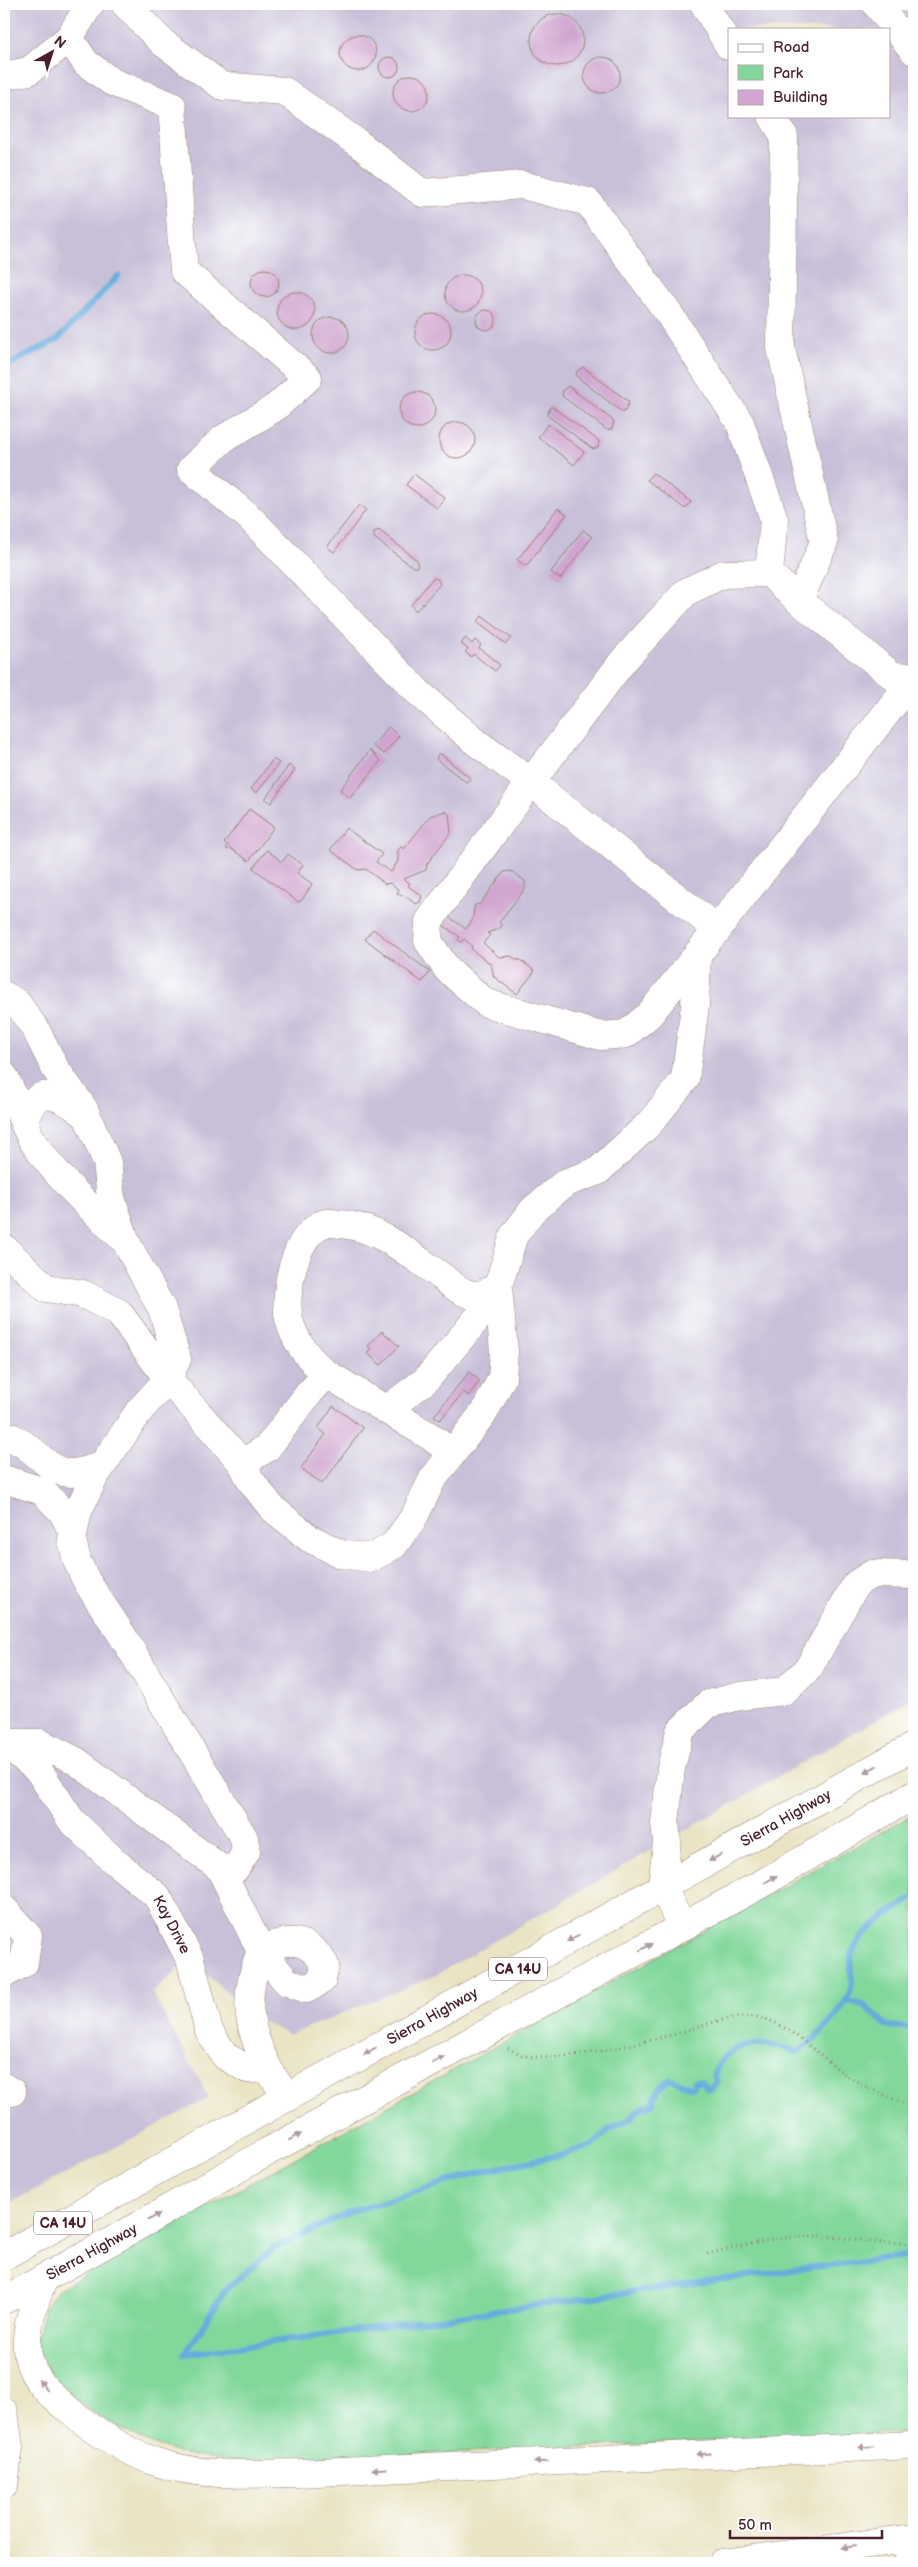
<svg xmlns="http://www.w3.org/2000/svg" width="918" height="2567" viewBox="0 0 918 2567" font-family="'Balsamiq Sans',sans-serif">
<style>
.industrial{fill:#c8bfd8;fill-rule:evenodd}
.green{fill:#82d89b;stroke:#667c63}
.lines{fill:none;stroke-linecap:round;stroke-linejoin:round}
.stream{stroke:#65addc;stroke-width:6}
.building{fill:#d0a5cf}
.minor-casing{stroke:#9a8278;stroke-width:29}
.major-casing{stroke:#9a8278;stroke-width:29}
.highway-casing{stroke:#9a8278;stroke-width:29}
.path{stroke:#9a8278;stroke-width:3;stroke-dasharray:1 4;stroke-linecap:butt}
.minor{stroke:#fff;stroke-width:28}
.major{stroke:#fff;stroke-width:28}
.highway{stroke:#fff;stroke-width:28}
.oneway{fill:#ae9aa0}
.labels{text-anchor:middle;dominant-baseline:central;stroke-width:5;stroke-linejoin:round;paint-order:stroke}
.shield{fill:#fff;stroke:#80626b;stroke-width:1}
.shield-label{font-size:14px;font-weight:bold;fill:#4a1f2b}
.street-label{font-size:15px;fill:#4a1f2b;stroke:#fff}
</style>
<rect width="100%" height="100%" fill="#fff"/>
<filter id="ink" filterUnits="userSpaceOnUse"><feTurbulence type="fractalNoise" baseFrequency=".02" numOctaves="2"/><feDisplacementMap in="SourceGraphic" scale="10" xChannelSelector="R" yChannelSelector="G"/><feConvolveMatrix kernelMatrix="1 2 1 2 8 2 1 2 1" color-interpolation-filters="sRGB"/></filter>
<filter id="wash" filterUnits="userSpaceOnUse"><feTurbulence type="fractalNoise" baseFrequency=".0096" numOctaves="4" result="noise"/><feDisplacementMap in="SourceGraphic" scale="20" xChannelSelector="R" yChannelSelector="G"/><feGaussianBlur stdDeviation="1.12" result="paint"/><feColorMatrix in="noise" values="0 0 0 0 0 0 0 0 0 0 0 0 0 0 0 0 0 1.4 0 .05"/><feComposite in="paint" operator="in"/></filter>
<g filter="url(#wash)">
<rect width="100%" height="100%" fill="#eae4c4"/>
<!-- industrial -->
<path class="industrial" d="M 4,4 L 914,4 L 914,1698 L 432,1977 L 289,2035 L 249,2014 L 190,1959 L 152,1993 L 209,2098 L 4,2206 ZM 729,29 L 889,29 L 889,116 L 729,116 Z"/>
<!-- green -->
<path class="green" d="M 914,1814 L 914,2432 L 264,2461 C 237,2459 210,2460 184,2454 C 140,2444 75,2408 49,2371 C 43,2363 40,2353 35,2344 L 44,2309 L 58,2290 Z"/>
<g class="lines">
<!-- stream -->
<g class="stream">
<polyline points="4,367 57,340 118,276"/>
<polyline points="841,2006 850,2001 865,2006 887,2026 914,2028"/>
<path d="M 185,2354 L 227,2288 L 273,2249 L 350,2212 L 480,2172 L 569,2153 L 594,2144 L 610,2129 L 630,2119 L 637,2111 L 654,2103 C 654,2093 661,2086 669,2079 L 692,2087 L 695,2081 L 701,2081 L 707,2088 L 712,2089 L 717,2082 L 714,2074 C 729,2036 766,2041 798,2052 C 815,2040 846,2009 851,1988 C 854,1976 848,1965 852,1953 C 863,1927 892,1912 914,1897"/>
<polyline points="185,2354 805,2268 914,2255"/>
</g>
</g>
<g id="blocks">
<!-- building -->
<g class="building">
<circle cx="557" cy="40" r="26"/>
<circle cx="358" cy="53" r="18"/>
<circle cx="602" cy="75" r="18"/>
<circle cx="389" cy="67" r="10"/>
<circle cx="411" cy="93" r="18"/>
<circle cx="265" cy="283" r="14"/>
<circle cx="463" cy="293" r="18"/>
<circle cx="296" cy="311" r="19"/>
<circle cx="486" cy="320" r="10"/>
<circle cx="433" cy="332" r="18"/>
<circle cx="331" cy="335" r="18"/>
<polygon points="583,367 629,402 625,411 622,412 576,376 577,371"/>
<polygon points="568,386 614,421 612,429 607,430 562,396 563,390"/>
<circle cx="417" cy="410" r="18"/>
<polygon points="551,406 599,441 598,447 593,449 547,415"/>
<circle cx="457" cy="440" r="18"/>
<polygon points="548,424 584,452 574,465 538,437"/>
<polygon points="653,473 691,502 685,509 647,480"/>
<polygon points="414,474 445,498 437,508 406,485"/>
<polygon points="359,505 366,510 334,552 327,547"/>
<polygon points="558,508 567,514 526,566 517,560"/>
<polygon points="379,530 418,561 417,567 413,567 374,538 374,532"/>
<polygon points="583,530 592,537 560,579 551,572"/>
<polygon points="433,578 438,579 440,584 416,611 411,605"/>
<polygon points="482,616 511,638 506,644 477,622"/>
<polygon points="465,638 472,644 475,640 481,645 479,648 500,665 495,671 473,654 471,657 465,652 468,649 461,644"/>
<polygon points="388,727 399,736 384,754 373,746"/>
<polygon points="370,750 381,761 350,798 340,790"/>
<polygon points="438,754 441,754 471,779 466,782 436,759"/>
<polygon points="273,759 279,763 257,793 251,789"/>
<polygon points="289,765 295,770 271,803 265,799"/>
<polygon points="249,809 274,827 249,861 230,848 228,850 226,848 228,846 224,843"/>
<polygon points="445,811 449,814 451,832 427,864 426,870 403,879 410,883 408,886 422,896 420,902 416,904 402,894 401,896 397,893 399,890 390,883 385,884 366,869 358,870 330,850 346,828 382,854 376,862 391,872 398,861 398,850 401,847 404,849 430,816"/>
<polygon points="267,850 282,862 288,854 303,865 297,873 312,884 302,900 298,902 253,868"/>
<polygon points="511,871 525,881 525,889 499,922 502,925 499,929 487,933 490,935 483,943 499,957 511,956 518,961 519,959 535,971 517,994 494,977 491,964 472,950 471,945 464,939 461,942 458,940 460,937 443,925 444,921 449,917 466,929 472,921 475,905 480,904 504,872"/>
<polygon points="373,929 430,972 422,982 365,939"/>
<polygon points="382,1331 399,1346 381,1365 367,1353 371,1349 368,1346"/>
<polygon points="469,1372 480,1381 468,1396 464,1392 440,1420 434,1416"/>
<polygon points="333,1406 363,1428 322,1484 301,1468 326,1434 318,1428"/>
</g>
</g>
</g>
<g filter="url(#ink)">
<use href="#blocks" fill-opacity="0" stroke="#9a8278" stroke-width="1"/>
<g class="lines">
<!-- minor casing -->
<g class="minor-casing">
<g id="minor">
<polyline points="90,4 69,38 86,63 112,82 172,106 184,271 308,378 276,407 223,439 191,469 250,518 419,693 477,743 531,782 429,921 428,941 447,969 486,1003 601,1036 626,1034 649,1015 697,955"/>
<polyline points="125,4 162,42 222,86 284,91 359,144 422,193 522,185 588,202 669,314 740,423 774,519 769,573 799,601 824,542 781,348 784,136 772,116"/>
<polyline points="704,4 729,46"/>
<polyline points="876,4 914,51"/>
<polyline points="4,76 29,71 69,38"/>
<polyline points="799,601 893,676 914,677"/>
<polyline points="718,930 531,782 623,661 686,592 723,574 769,573"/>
<polyline points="4,995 17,1003 36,1030 55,1068 84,1109 107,1162 111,1198 126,1242 162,1309 177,1359 168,1379 140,1410 95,1476 78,1511 72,1540 77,1561 87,1582 124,1638 244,1838 246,1852 235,1869 220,1868 76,1761 40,1743 7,1743"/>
<path d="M 4,1076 C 16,1098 21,1122 34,1143 C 59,1180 92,1209 124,1240"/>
<path d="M 24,1123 C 35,1083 57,1093 83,1113"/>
<polyline points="4,1248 46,1288 83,1294 119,1313 168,1379 242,1463 251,1481 272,1508 309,1538 341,1554 371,1558 394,1545 414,1517 432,1480 485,1411 502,1378 504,1351 498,1286 514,1235 533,1210 565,1183 598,1171 649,1124 685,1079 695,1006 697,955 914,678"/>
<polyline points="386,1410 426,1380 481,1314 498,1286"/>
<path d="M 4,1440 L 11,1437 C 51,1456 49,1488 101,1465"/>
<path d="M 453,1453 L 428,1435 L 327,1374 C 310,1361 294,1341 289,1319 C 283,1293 295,1230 326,1223 C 330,1222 337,1224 341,1224 C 379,1227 411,1255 441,1276 C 448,1282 457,1290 466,1293 C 478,1298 488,1292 498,1286"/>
<polyline points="242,1463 267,1448 310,1392 327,1374"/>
<polyline points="4,1479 42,1491 62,1511 73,1533"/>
<path id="s1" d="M 4,1742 L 39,1771 L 71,1820 L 114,1861 L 157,1896 L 190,1959 L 209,2031 L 225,2056 L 247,2069 L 269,2070 L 287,2098"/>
<path d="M 220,1868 L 261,1951 L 287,1982 L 307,1989 L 322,1980 L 325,1965 C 309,1938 288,1936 261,1951 C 242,1997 247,2028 269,2070"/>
<polyline points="662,1886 667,1842 665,1823 671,1768 680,1731 708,1704 740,1696 784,1691 808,1669 856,1584 872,1574 914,1575"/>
<polyline points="4,1909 28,1936 24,1963 4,1974"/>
<polyline points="4,2087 12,2092"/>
</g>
</g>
<!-- major casing -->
<g class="major-casing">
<g id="major">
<polyline points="662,1886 682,1927"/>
<path id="s2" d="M 4,2256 L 914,1746"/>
<path id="s3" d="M 4,2300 L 126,2233 L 267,2152 L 761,1884 L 914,1795"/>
</g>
</g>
<!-- highway casing -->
<g class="highway-casing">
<g id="highway">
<path d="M 44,2278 C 35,2303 23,2329 28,2356 C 32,2380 53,2397 71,2412 C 95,2431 126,2452 156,2462 C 201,2477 249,2474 296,2473 L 914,2445"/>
<polyline points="4,2412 9,2447 4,2485"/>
<polyline points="723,2563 914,2538"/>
<polyline points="907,2563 914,2562"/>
</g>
</g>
<!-- path -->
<g class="path">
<path d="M 508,2048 C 513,2051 518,2054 525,2056 C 560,2062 640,2044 675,2034 C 703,2026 727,2015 756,2017 C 786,2020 821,2058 845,2074 C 867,2089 890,2098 914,2106"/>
<path d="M 707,2254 C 742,2246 777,2236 814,2236 C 847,2236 881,2246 914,2243"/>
</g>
<!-- minor -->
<use href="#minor" class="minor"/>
<!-- major -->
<use href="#major" class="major"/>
<!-- highway -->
<use href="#highway" class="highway"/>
</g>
<!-- one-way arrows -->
<defs><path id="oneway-solid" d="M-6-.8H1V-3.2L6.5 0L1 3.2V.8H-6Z" transform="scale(1.25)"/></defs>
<g class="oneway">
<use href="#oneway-solid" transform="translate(871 1769) rotate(151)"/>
<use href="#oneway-solid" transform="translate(715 1858) rotate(152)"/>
<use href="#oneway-solid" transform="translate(771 1879) rotate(-30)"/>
<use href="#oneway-solid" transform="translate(573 1938) rotate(150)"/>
<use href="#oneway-solid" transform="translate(646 1947) rotate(-29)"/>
<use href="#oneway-solid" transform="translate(370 2051) rotate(150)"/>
<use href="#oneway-solid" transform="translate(438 2060) rotate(-28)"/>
<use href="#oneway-solid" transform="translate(295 2137) rotate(-28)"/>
<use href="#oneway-solid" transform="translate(154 2217) rotate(-30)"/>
<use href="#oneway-solid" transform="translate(43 2385) rotate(-129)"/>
<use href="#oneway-solid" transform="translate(866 2447) rotate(177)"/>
<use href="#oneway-solid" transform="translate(703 2454) rotate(177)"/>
<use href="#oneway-solid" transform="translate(541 2462) rotate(177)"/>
<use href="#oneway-solid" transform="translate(379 2469) rotate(177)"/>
<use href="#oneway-solid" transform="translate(849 2547) rotate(173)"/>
</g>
</g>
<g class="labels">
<!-- shield labels -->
<g class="shield">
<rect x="489" y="1957.5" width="58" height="23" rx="4"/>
<rect x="34" y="2211.5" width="58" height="23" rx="4"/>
</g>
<g class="shield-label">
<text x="518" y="1969">CA 14U</text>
<text x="63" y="2223">CA 14U</text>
</g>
<!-- street labels -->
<g class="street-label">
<text stroke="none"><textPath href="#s2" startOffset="896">Sierra Highway</textPath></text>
<text stroke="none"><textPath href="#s1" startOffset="251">Kay Drive</textPath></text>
<text stroke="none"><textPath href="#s2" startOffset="491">Sierra Highway</textPath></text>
<text stroke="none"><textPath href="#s3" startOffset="100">Sierra Highway</textPath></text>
</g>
</g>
<!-- margin -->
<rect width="918" height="2567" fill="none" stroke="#fff" stroke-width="20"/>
<!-- legend -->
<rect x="728" y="28" width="162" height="90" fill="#ffffff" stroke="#b7a5aa"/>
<rect x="738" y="44" width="25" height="8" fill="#ffffff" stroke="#b7a5aa"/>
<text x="773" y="52" font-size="15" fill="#4a1f2b">Road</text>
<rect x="738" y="65" width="25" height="15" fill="#82d89b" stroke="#b7a5aa"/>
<text x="773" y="78" font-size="15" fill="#4a1f2b">Park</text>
<rect x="738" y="90" width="25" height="15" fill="#d0a5cf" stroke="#b7a5aa"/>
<text x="773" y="102" font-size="15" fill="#4a1f2b">Building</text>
<!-- north arrow -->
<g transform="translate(52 52) rotate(39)" stroke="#ffffff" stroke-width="4" paint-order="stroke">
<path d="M0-4L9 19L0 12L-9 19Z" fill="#4a1f2b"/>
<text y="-8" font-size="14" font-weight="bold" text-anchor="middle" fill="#4a1f2b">N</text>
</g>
<!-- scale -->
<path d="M730 2530v8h152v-8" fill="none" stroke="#4a1f2b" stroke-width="2.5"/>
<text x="738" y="2530" font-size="15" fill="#4a1f2b" stroke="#ffffff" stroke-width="4" paint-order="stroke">50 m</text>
</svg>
